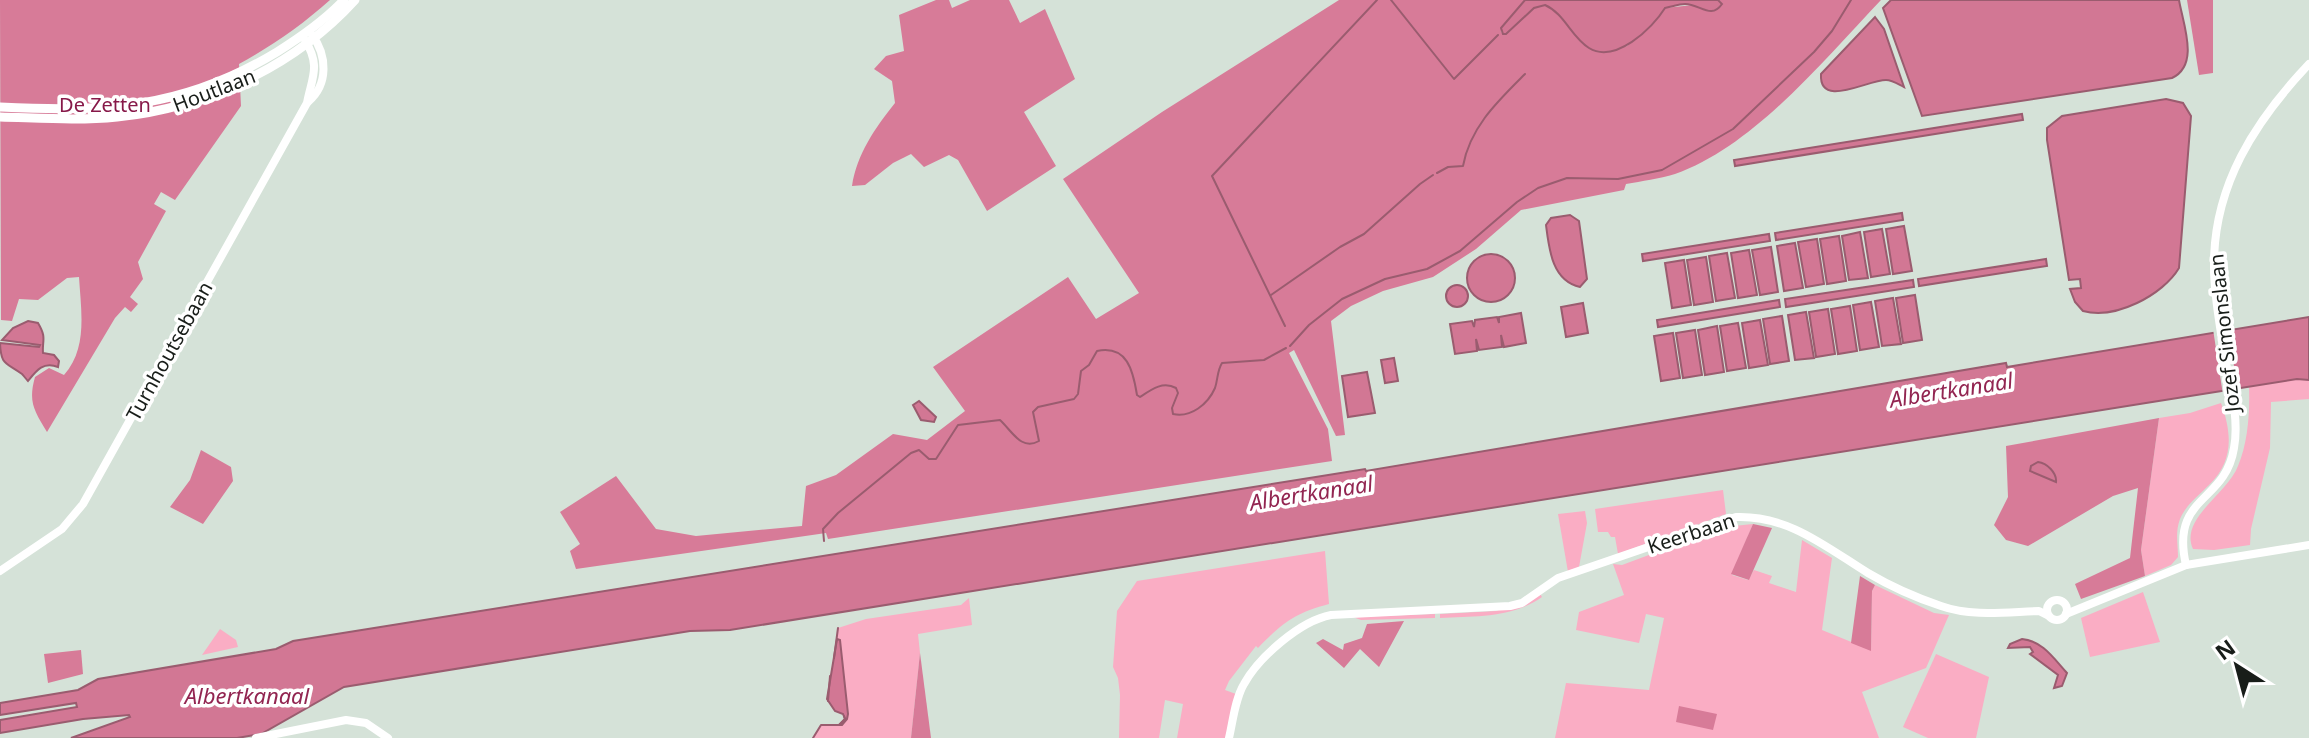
<svg xmlns="http://www.w3.org/2000/svg" width="2309" height="738" viewBox="0 0 2309 738" font-family="'Noto Sans',sans-serif">
<style>
.green{fill:#faadc4}
.forest{fill:#d77b98}
.water{fill:#d27794;stroke:#9a5c6f;stroke-width:2}
.pier{fill:#d5e2d8}
.lines{fill:none;stroke-linecap:round;stroke-linejoin:round}
.stream{stroke:#9a5c6f;stroke-width:2}
.secondary{stroke:#fff;stroke-width:8}
.primary{stroke:#fff;stroke-width:9}
.labels{text-anchor:middle;dominant-baseline:central;stroke-width:7;stroke-linejoin:round;paint-order:stroke}
.street-label{font-size:20px;fill:#181d19;stroke:#fff}
.park-label{font-size:20px;fill:#871949;stroke:#fff}
.water-label{font-size:22px;font-style:italic;fill:#922551;stroke:#fff}
</style>
<rect width="100%" height="100%" fill="#d5e2d8"/>
<!-- green -->
<g class="green">
<path d="M 2309,377 L 2309,399 L 2271,402 L 2270,448 L 2251,529 L 2250,545 L 2214,550 L 2193,549 C 2179,519 2228,493 2238,466 C 2248,443 2250,412 2249,386 Z"/>
<path d="M 2221,403 C 2232,433 2234,461 2209,485 C 2198,496 2186,505 2180,519 C 2175,532 2178,544 2178,557 L 2171,565 L 2145,576 L 2141,550 L 2159,418 L 2190,413 Z"/>
<polygon points="1723,490 1726,514 1618,554 1615,537 1611,537 1608,532 1598,532 1595,509"/>
<polygon points="1585,511 1587,523 1579,567 1568,572 1558,514"/>
<polygon points="1753,524 1732,575 1748,580 1754,570 1772,576 1769,583 1796,592 1802,540 1832,558 1822,630 1871,650 1872,591 1875,585 1934,613 1949,615 1926,668 1862,692 1879,738 1555,738 1566,683 1649,690 1664,618 1646,614 1639,643 1576,630 1579,612 1624,595 1613,564 1622,565 1724,527"/>
<path d="M 1325,551 L 1329,604 C 1295,613 1282,623 1258,648 L 1256,646 L 1229,681 L 1225,690 L 1236,694 L 1226,738 L 1177,738 L 1183,704 L 1165,700 L 1159,738 L 1119,738 L 1120,695 L 1118,678 L 1113,667 L 1117,611 L 1137,581 Z"/>
<polygon points="2143,592 2160,642 2090,657 2081,618"/>
<path d="M 1540,594 L 1542,597 C 1512,618 1476,616 1440,618 L 1440,614 L 1496,611 Z"/>
<polygon points="969,598 972,625 918,634 920,653 911,738 813,738 821,725 844,724 847,719 840,640 837,639 838,628 866,619 961,605"/>
<polygon points="1435,614 1435,618 1361,620 1353,617"/>
<polygon points="220,629 236,640 238,647 202,655"/>
<polygon points="1936,654 1989,677 1976,738 1928,738 1903,727"/>
</g>
<!-- forest -->
<g class="forest">
<path d="M 0,0 L 330,0 C 302,25 272,46 239,64 L 241,106 L 175,200 L 161,192 L 154,204 L 166,211 L 138,262 L 143,279 L 130,297 L 138,304 L 131,312 L 125,307 L 115,318 L 47,432 C 34,410 28,402 35,377 L 49,368 L 64,375 C 88,348 81,311 79,277 L 67,278 L 38,300 L 19,299 L 12,321 L 1,320 Z"/>
<path d="M 936,0 L 949,0 L 952,8 L 970,0 L 1009,0 L 1020,23 L 1045,9 L 1075,79 L 1024,112 L 1056,166 L 987,211 L 958,160 L 949,155 L 924,167 L 911,154 L 893,163 L 865,185 L 852,186 C 857,154 875,128 895,103 L 892,81 L 874,69 L 886,56 L 904,51 L 899,15 Z"/>
<path d="M 1339,0 L 1525,0 L 1501,28 L 1501,32 L 1506,34 L 1534,8 L 1545,5 L 1559,14 L 1586,45 L 1593,50 L 1608,52 L 1627,46 L 1665,8 L 1721,2 L 1718,0 L 1881,0 C 1825,59 1753,147 1675,174 C 1659,179 1642,181 1626,184 L 1624,190 L 1521,210 L 1476,249 L 1433,277 L 1383,291 L 1351,306 L 1331,321 L 1345,435 L 1336,436 L 1294,350 L 1289,353 L 1328,429 L 1332,461 L 828,539 L 826,533 L 576,569 L 570,551 L 580,544 L 560,512 L 616,476 L 656,529 L 696,536 L 802,526 L 806,486 L 836,475 L 893,434 L 927,440 L 965,411 L 933,367 L 1068,277 L 1096,319 L 1139,293 L 1063,179 L 1162,112 Z"/>
<polygon points="2187,0 2213,0 2213,73 2199,75"/>
<polygon points="2159,418 2141,550 2145,576 2081,599 2075,584 2130,558 2138,488 2113,496 2028,546 2006,540 1994,525 2008,497 2006,446"/>
<polygon points="201,450 231,467 233,481 203,524 170,507 190,480"/>
<polygon points="1753,524 1772,528 1749,580 1731,574"/>
<polygon points="1860,576 1875,585 1872,591 1871,651 1851,643"/>
<polygon points="1404,621 1379,667 1360,649 1344,668 1316,643 1323,639 1343,650 1344,644 1362,638 1367,624"/>
<polygon points="81,650 83,674 48,683 44,654"/>
<polygon points="920,653 931,738 911,738"/>
<polygon points="1679,706 1717,714 1713,730 1676,722"/>
</g>
<!-- water -->
<g class="water">
<path d="M 1525,0 L 1718,0 L 1722,4 C 1711,20 1700,4 1685,4 C 1679,4 1671,7 1665,8 C 1652,29 1615,64 1589,48 C 1571,37 1565,14 1545,5 L 1534,8 L 1506,34 L 1503,34 L 1501,28 Z"/>
<path d="M 1891,0 L 2179,0 C 2183,24 2200,65 2172,78 L 1922,116 L 1883,8 Z"/>
<path d="M 1875,17 L 1884,29 L 1904,87 C 1898,84 1892,80 1886,80 C 1867,80 1819,109 1821,74 Z"/>
<path d="M 2166,99 L 2183,103 L 2191,116 L 2179,268 C 2163,295 2115,320 2083,311 L 2075,302 L 2070,289 L 2081,288 L 2080,279 L 2069,280 L 2047,140 L 2047,128 L 2062,116 Z"/>
<polygon points="2022,114 2023,120 1735,166 1734,160"/>
<polygon points="1902,213 1903,220 1776,240 1775,233"/>
<path d="M 1570,215 L 1579,221 L 1587,279 L 1580,287 C 1552,281 1549,249 1546,225 L 1551,218 Z"/>
<polygon points="1904,226 1912,271 1893,274 1886,229"/>
<polygon points="1882,229 1890,274 1871,277 1864,232"/>
<polygon points="1860,232 1868,278 1849,280 1842,236"/>
<polygon points="1769,234 1770,241 1643,261 1642,254"/>
<polygon points="1839,236 1846,281 1827,284 1820,239"/>
<polygon points="1817,239 1824,284 1806,287 1798,242"/>
<polygon points="1795,243 1803,288 1784,291 1777,246"/>
<polygon points="1771,247 1778,292 1760,295 1752,250"/>
<polygon points="1749,250 1757,295 1738,298 1731,253"/>
<polygon points="1727,253 1735,298 1716,301 1709,256"/>
<circle cx="1491" cy="278" r="24"/>
<polygon points="1706,257 1713,302 1694,305 1687,260"/>
<polygon points="2046,259 2047,266 1919,286 1918,279"/>
<polygon points="1684,260 1691,305 1672,308 1665,263"/>
<polygon points="1913,280 1914,287 1786,307 1785,299"/>
<circle cx="1457" cy="296" r="11"/>
<polygon points="1915,295 1922,340 1903,343 1896,298"/>
<polygon points="1893,298 1901,344 1882,346 1875,301"/>
<polygon points="1779,300 1780,307 1658,327 1657,320"/>
<polygon points="1871,302 1879,347 1860,350 1853,305"/>
<polygon points="1583,303 1588,333 1566,337 1561,307"/>
<polygon points="1850,306 1857,351 1838,354 1831,309"/>
<polygon points="1828,309 1835,354 1816,357 1809,312"/>
<polygon points="1806,312 1814,358 1795,360 1788,315"/>
<polygon points="1521,313 1526,343 1504,347 1501,335 1502,347 1479,350 1476,339 1477,351 1455,354 1450,324 1472,321 1474,327 1475,320 1497,317 1499,323 1499,317"/>
<polygon points="1782,316 1789,361 1770,364 1763,319"/>
<polygon points="2309,317 2309,380 2297,379 2146,403 730,630 690,631 344,687 261,734 237,738 71,738 130,717 129,715 83,719 0,733 0,720 77,707 76,703 0,715 0,703 78,690 98,679 276,649 293,641 1322,476 1365,469 1366,471 2006,363 2007,367"/>
<polygon points="1760,320 1768,365 1749,368 1742,323"/>
<path d="M 28,321 L 38,323 C 47,338 42,340 43,353 L 54,355 L 59,361 L 58,367 C 43,361 36,371 28,381 C 26,379 24,376 22,374 C 6,362 1,366 0,343 L 39,347 L 40,345 L 2,340 L 13,328 Z"/>
<polygon points="1738,323 1746,368 1727,371 1720,326"/>
<polygon points="1717,326 1724,372 1705,375 1698,330"/>
<polygon points="1695,330 1702,375 1683,378 1676,333"/>
<polygon points="1673,333 1680,378 1661,381 1654,336"/>
<polygon points="1394,358 1398,381 1385,383 1381,360"/>
<polygon points="1367,372 1375,413 1348,417 1342,376"/>
<polygon points="919,401 936,417 934,422 921,420 913,405"/>
<path d="M 2038,462 C 2047,463 2057,473 2056,482 L 2030,471 L 2031,466 Z"/>
<polygon points="837,639 840,640 848,714 847,719 842,725 839,725 845,719 843,714 835,711 827,699"/>
<path d="M 2022,639 C 2043,641 2054,659 2067,673 L 2062,686 L 2054,688 L 2058,675 L 2030,654 L 2033,652 L 2030,647 L 2008,648 L 2010,644 Z"/>
</g>
<!-- pier -->
<polygon class="pier" points="2228,327 2238,392 2223,395 2213,329"/>
<g class="lines">
<!-- stream -->
<g class="stream">
<polyline points="1391,0 1454,79 1498,35"/>
<path d="M 1437,173 L 1448,167 L 1463,166 C 1470,127 1498,101 1525,74"/>
<polyline points="1271,295 1340,247 1364,234 1420,184 1433,175"/>
<polyline points="1285,326 1212,176 1377,0"/>
<polyline points="1290,346 1309,325 1342,299 1385,279 1427,269 1460,251 1517,202 1538,188 1567,178 1618,179 1662,170 1733,129 1814,52 1832,31 1851,0"/>
<path d="M 824,541 L 823,529 L 838,513 L 911,453 L 919,450 L 929,459 L 936,459 L 958,425 L 1000,420 C 1012,431 1021,451 1039,441 L 1033,412 L 1038,407 L 1074,399 L 1078,394 L 1081,371 L 1089,365 L 1097,351 C 1127,345 1133,370 1137,395 L 1140,397 C 1152,389 1163,381 1176,388 L 1178,393 L 1172,408 L 1173,414 C 1191,418 1208,404 1215,388 C 1218,379 1217,371 1222,363 L 1264,360 L 1286,348"/>
<polyline points="834,658 838,628"/>
<polyline points="828,701 830,676"/>
<polyline points="813,738 821,725 839,725 845,719 844,716"/>
</g>
<!-- secondary -->
<g class="secondary">
<path d="M 308,102 C 329,84 327,55 312,35"/>
<path d="M 2186,565 C 2170,495 2225,504 2234,448 C 2240,416 2228,378 2223,346 C 2219,320 2214,294 2214,267 C 2213,186 2255,121 2309,64"/>
<path d="M 0,571 L 62,529 L 83,504 L 307,103 C 312,77 321,66 305,40"/>
<circle cx="2057" cy="610" r="10"/>
<polyline points="2066,614 2186,565 2309,545"/>
<polyline points="256,738 346,720 366,723 388,738"/>
<path d="M 1229,738 C 1233,721 1235,699 1244,684 C 1259,657 1300,621 1331,615 L 1510,606 L 1522,603 L 1558,578 L 1736,517 C 1788,515 1826,547 1868,573 C 1890,586 1917,598 1941,606 C 1972,617 2006,612 2039,611 L 2049,616"/>
</g>
<!-- primary -->
<g class="primary">
<path d="M 0,107 C 106,112 183,109 277,52 C 301,37 324,21 344,0"/>
<path d="M 0,117 C 39,118 78,121 117,117 C 206,108 295,66 355,0"/>
</g>
</g>
<g class="labels">
<!-- street labels -->
<g class="street-label">
<text transform="translate(214 90) rotate(-21)">Houtlaan</text>
<text transform="translate(2224 333) rotate(-96)">Jozef Simonslaan</text>
<text transform="translate(169 351) rotate(-61)">Turnhoutsebaan</text>
<text transform="translate(1691 533) rotate(-18)">Keerbaan</text>
</g>
<!-- park labels -->
<g class="park-label">
<text x="105" y="104">De Zetten</text>
</g>
<!-- water labels -->
<g class="water-label">
<text transform="translate(1951 389) rotate(-9)">Albertkanaal</text>
<text transform="translate(1311 492) rotate(-9)">Albertkanaal</text>
<text x="247" y="695">Albertkanaal</text>
</g>
</g>
<!-- north arrow -->
<g transform="translate(2237 666) rotate(324)" stroke="#ffffff" stroke-width="6" paint-order="stroke">
<path d="M0-6L14 30L0 20L-14 30Z" fill="#181d19"/>
<text y="-12" font-size="22" font-weight="bold" text-anchor="middle" fill="#181d19">N</text>
</g>
</svg>
